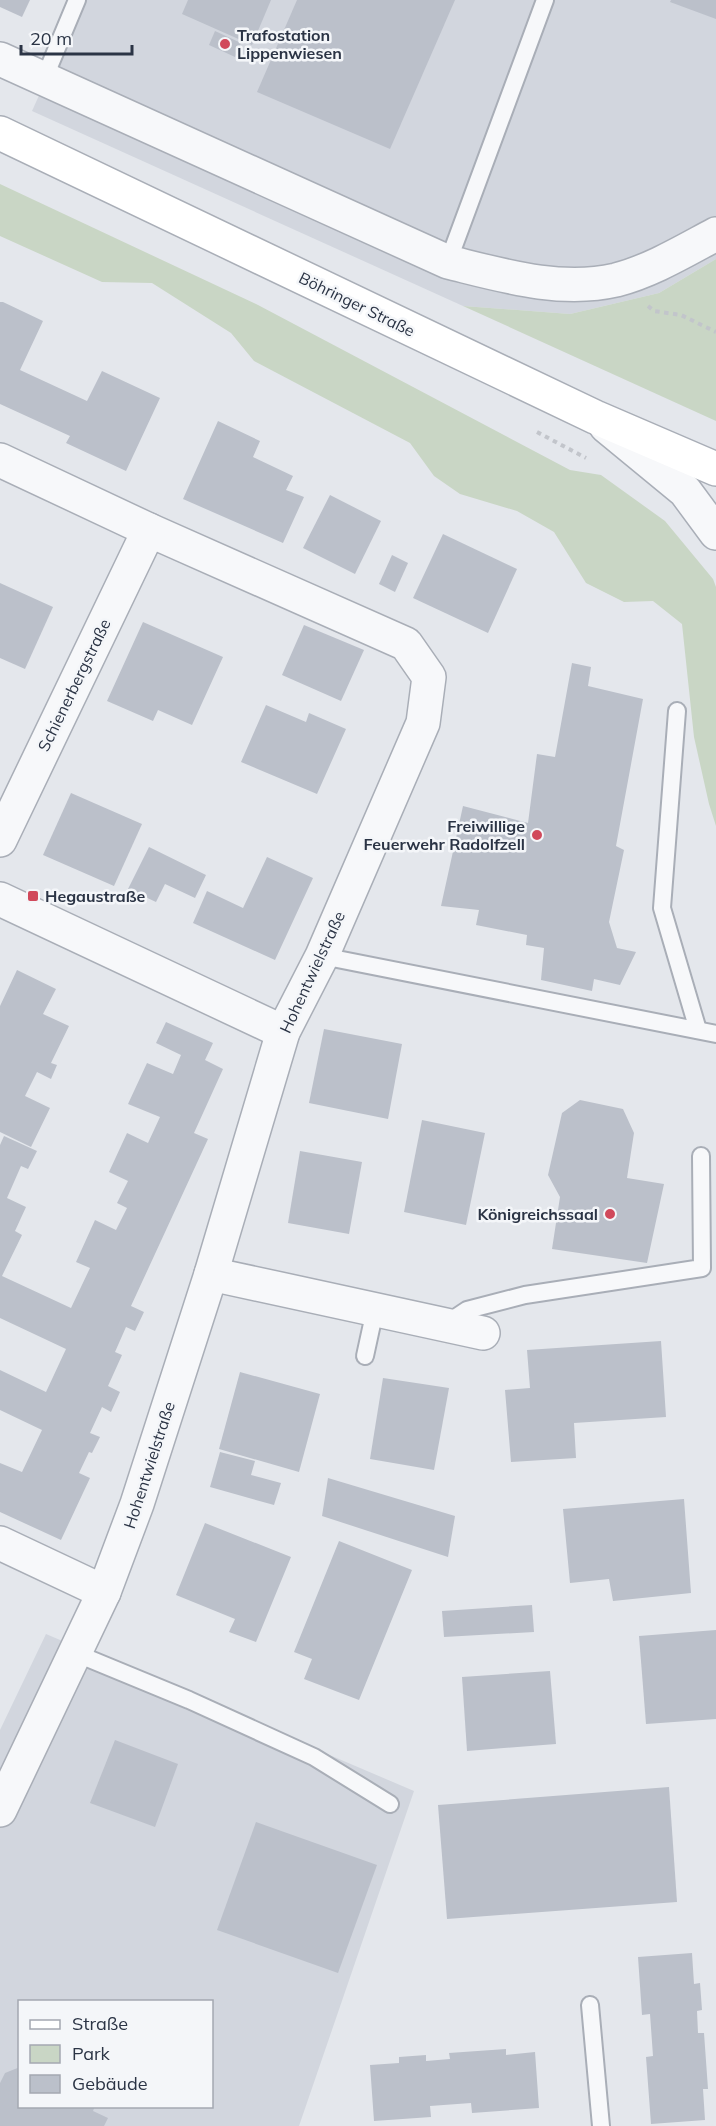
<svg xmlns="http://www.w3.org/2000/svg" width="716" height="2126" viewBox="0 0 716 2126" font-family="Mulish,sans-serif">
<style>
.built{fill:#d2d6de;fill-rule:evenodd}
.green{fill:#c9d6c5}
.building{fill:#bbc0ca}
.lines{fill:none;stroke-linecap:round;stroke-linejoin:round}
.service-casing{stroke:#a9aeb7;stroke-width:20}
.minor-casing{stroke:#a9aeb7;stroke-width:36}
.tertiary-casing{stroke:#a9aeb7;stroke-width:36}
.secondary-casing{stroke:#a9aeb7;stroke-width:36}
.path{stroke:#c2c5cb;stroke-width:4;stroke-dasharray:4.5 4.5;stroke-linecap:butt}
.service{stroke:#f7f8fa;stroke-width:16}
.minor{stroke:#f7f8fa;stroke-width:33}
.tertiary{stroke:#f7f8fa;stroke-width:33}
.secondary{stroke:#fff;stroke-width:33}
.poi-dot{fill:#d1495b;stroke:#f4f6f9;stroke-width:2}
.labels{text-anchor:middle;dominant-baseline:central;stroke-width:5;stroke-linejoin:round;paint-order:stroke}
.poi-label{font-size:16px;font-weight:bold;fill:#2b3445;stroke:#f4f6f9;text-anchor:start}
.street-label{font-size:16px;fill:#2b3445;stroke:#f4f6f9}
</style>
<rect width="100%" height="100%" fill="#e4e7ec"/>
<!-- built -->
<g class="built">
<polygon points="82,0 716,0 716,259 659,293 570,314 463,306 32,111"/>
<path d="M 46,1634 L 414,1791 L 299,2126 L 0,2126 L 0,1730 ZM 20,2002 L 212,2002 L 212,2106 L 20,2106 Z"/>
</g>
<!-- green -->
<g class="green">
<polygon points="0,184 258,305 570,470 601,475 665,521 713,579 716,587 716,826 709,804 694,737 682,624 653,601 624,602 586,583 554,532 517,511 460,494 434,476 410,443 254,361 231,333 152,283 102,282 0,236"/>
<polygon points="716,259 716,421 463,306 570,314 659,293"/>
</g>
<!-- building -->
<g class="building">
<polygon points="0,0 30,0 22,17 0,7"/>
<polygon points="188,0 271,0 252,45 182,14"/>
<polygon points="297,0 455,0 390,149 257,92"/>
<polygon points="671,0 716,0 716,19 670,2"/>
<polygon points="215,31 241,43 235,57 209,45"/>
<polygon points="0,302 3,302 43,321 20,370 87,401 102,371 160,398 126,471 66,443 70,436 0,404"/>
<polygon points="218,421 260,441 253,457 293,476 286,490 304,497 283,543 183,499"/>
<polygon points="330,495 381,521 355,574 303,548"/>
<polygon points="443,534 517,569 488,633 413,598"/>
<polygon points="392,555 408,563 395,592 379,584"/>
<polygon points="0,583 53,607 25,669 0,658"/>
<polygon points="143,622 223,657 192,725 158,710 153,721 107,701"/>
<polygon points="304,625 364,650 341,701 282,675"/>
<polygon points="572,663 591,667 588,686 643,699 616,846 624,850 609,922 617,948 636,952 620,985 594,979 592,991 541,980 544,948 526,945 527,935 476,925 479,910 441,906 463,806 528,823 537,754 555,757"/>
<polygon points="266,705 306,722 309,713 346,729 317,794 241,762"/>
<polygon points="71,793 142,824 114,886 43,855"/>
<polygon points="149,847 206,875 195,898 165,884 156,902 128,889"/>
<polygon points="267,857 313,878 275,960 193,923 207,891 243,908"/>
<polygon points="17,970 56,989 43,1014 69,1026 51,1063 57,1065 51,1079 37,1072 25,1096 50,1108 31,1147 0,1132 0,1006"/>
<polygon points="166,1022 213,1043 205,1060 223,1069 194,1133 208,1139 131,1306 144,1312 135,1331 126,1327 115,1352 122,1355 108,1386 120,1392 111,1412 102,1407 90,1433 100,1437 92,1453 89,1452 79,1473 90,1478 61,1540 0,1512 0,1463 22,1472 42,1430 0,1410 0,1370 46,1392 66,1349 0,1318 0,1145 4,1136 37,1151 28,1169 21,1166 7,1198 26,1207 15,1231 22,1235 2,1276 71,1308 90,1268 76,1262 95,1220 116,1230 127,1208 117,1203 128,1181 109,1172 127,1133 148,1143 160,1117 128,1104 147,1063 173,1074 181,1055 156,1043"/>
<polygon points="324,1029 402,1044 388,1119 309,1103"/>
<polygon points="580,1100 623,1109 634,1133 627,1178 664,1184 647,1263 552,1249 560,1197 548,1175 562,1113"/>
<polygon points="422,1120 485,1133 466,1225 404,1212"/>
<polygon points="300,1151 362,1162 349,1234 288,1223"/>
<polygon points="661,1341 666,1417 574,1423 576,1458 511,1462 505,1390 530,1388 527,1350"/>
<polygon points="240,1372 320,1394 299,1472 219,1449"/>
<polygon points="383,1378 449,1388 434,1470 370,1459"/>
<polygon points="220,1452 255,1461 251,1475 281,1483 274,1505 210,1487"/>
<polygon points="328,1478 455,1516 448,1557 322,1516"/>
<polygon points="684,1499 691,1593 613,1601 609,1579 570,1583 563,1509"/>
<polygon points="205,1523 291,1557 256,1642 229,1632 235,1619 176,1595"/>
<polygon points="339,1541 412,1570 359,1700 304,1679 312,1659 294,1652"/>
<polygon points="532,1605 534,1632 444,1637 442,1611"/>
<polygon points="716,1630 716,1719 646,1724 639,1636"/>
<polygon points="550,1671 556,1744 467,1751 462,1677"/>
<polygon points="115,1740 178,1764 155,1827 90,1803"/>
<polygon points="669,1787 677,1902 447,1919 438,1805"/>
<polygon points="256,1822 377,1865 338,1973 217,1930"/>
<polygon points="692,1953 694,1984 700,1983 702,2010 697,2011 698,2033 704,2033 708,2089 703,2089 705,2120 651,2124 646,2057 653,2056 650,2014 642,2015 638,1957"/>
<polygon points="506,2049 506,2055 535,2052 539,2108 472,2113 471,2103 430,2106 431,2117 374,2121 370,2065 399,2063 399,2057 426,2055 426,2061 450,2059 449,2053"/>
<polygon points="20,2067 20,2106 95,2106 93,2111 108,2118 104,2126 0,2126 0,2083 5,2073"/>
</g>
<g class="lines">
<!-- service casing -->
<g class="service-casing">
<g id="service">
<polyline points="44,79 77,0"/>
<polyline points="448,262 545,0"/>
<polyline points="677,711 662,908 698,1030"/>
<polyline points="322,956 716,1034"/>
<polyline points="446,1324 467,1310 525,1295 702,1268 701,1156"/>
<polyline points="365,1356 375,1310"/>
<polyline points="75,1653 189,1700 314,1757 390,1804"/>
<polyline points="590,2005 601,2126"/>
</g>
</g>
<!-- minor casing -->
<g class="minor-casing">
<g id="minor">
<path d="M 0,59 L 448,262 C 501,275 560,293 616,280 C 651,271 684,251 716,234"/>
<polyline points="0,460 149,530 406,644 429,677 423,723 322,956 283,1032 211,1274 137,1504 104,1592 0,1810"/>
<polyline points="0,840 149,530"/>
<polyline points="0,899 283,1032"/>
<polyline points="211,1274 483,1333"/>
<polyline points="0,1543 104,1592"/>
</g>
</g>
<!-- tertiary casing -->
<g class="tertiary-casing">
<polyline id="tertiary" points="606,426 685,491 716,533"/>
</g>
<!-- secondary casing -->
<g class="secondary-casing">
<polyline id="secondary" points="0,133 595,417 716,469"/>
</g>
<!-- path -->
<g class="path">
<polyline points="648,306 654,311 681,315 716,332"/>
<polyline points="537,432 586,458"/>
</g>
<!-- service -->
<use href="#service" class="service"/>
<!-- minor -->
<use href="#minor" class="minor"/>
<!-- tertiary -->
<use href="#tertiary" class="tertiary"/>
<!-- secondary -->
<use href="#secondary" class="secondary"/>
</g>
<!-- markers -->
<g class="poi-dot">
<circle cx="225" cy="44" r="6"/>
<circle cx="537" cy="835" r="6"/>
<rect x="27" y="890" width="12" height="12" rx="3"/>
<circle cx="610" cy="1214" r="6"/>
</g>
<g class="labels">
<!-- poi labels -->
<g class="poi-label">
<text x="237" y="35">Trafostation<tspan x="237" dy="18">Lippenwiesen</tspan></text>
<text x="525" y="826" text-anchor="end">Freiwillige<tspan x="525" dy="18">Feuerwehr Radolfzell</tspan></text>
<text x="45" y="896">Hegaustraße</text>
<text x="598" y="1214" text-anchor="end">Königreichssaal</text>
</g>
<!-- street labels -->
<g class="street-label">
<text transform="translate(357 304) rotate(26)">Böhringer Straße</text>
<text transform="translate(74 685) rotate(-64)">Schienerbergstraße</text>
<text transform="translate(312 972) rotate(-65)">Hohentwielstraße</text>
<text transform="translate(149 1465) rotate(-72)">Hohentwielstraße</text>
</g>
</g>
<!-- legend -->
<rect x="18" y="2000" width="195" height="108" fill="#f4f6f9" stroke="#a4a8b1" stroke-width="1.5"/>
<rect x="30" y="2020" width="30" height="9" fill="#ffffff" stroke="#a4a8b1" stroke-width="1.5"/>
<text x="72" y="2030" font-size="18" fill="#2b3445">Straße</text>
<rect x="30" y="2045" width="30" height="18" fill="#c9d6c5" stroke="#a4a8b1" stroke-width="1.5"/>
<text x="72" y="2060" font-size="18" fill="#2b3445">Park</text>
<rect x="30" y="2075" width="30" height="18" fill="#bbc0ca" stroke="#a4a8b1" stroke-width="1.5"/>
<text x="72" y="2090" font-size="18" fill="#2b3445">Gebäude</text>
<!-- scale -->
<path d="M21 45v9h111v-9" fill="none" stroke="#2b3445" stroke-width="3"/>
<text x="30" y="45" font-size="18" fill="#2b3445" stroke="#f4f6f9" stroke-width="4.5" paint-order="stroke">20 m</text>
</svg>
